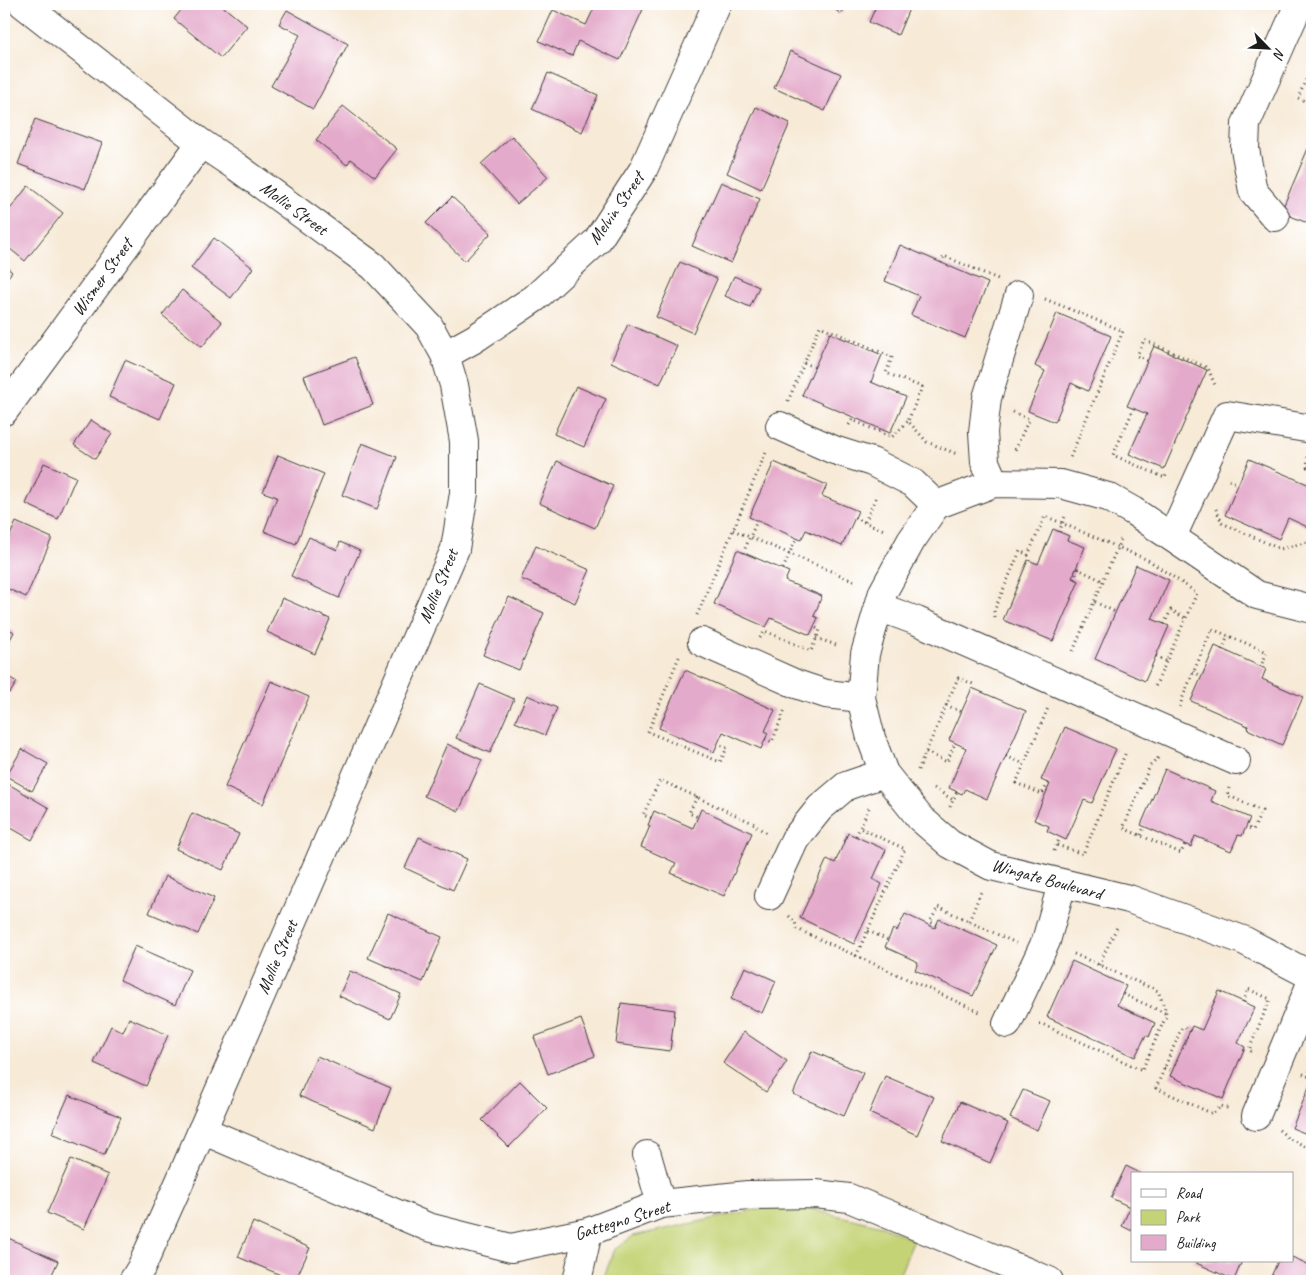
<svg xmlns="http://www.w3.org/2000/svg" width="1316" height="1285" viewBox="0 0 1316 1285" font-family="Caveat,sans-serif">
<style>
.green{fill:#c4d375;stroke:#707848}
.building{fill:#e4aacb}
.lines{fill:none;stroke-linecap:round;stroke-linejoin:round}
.minor-casing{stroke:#3d3b38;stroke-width:30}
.path{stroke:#3d3b38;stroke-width:3;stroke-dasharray:1 4;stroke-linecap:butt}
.minor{stroke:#fff;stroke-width:28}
.labels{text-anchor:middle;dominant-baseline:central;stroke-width:4.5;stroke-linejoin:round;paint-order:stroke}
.street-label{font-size:18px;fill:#1c1c1c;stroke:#fff}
</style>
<rect width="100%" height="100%" fill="#fff"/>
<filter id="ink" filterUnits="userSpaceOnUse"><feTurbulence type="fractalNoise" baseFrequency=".02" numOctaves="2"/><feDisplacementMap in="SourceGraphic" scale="10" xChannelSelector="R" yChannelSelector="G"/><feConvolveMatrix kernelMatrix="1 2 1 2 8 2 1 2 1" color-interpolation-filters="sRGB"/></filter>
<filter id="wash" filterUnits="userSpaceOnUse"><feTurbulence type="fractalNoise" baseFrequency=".0096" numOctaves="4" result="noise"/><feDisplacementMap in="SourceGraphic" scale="20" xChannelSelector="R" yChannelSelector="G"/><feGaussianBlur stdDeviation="1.12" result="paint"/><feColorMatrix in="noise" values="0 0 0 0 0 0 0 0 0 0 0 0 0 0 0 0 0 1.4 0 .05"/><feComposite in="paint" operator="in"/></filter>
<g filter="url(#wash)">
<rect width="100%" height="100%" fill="#f7ead7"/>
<!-- green -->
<polygon class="green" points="767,1207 810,1209 882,1226 914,1240 897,1281 602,1281 615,1249 633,1236"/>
<g id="blocks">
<!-- building -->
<g class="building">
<polygon points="186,4 220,4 247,26 221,58 174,19"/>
<polygon points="596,4 636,4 644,7 620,60 578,41 572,56 539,41 553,10 586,25"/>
<polygon points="827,4 848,4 841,14"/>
<polygon points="877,4 911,4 898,35 869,22"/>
<polygon points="287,10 348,44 313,109 271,86 300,35 279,24"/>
<polygon points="790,51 841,74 825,111 774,88"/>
<polygon points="548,73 598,95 582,132 532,109"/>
<polygon points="343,106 397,149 375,177 351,159 347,165 316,140"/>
<polygon points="756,107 790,123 761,189 727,173"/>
<polygon points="35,119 102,143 85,189 18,164"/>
<polygon points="512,136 548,177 517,204 481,164"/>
<polygon points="1312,139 1312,225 1281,212"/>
<polygon points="721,182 760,199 731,263 692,246"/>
<polygon points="28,186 63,213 25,261 4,244 4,217"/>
<polygon points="452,197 491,233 465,261 426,223"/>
<polygon points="214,238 253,268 231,298 191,268"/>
<polygon points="900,245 988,283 965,338 911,315 919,296 885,281"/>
<polygon points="680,262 717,279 693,333 656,317"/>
<polygon points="4,265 12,272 4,282"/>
<polygon points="734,276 759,287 750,307 725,296"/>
<polygon points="182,290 222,322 202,347 162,315"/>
<polygon points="1057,313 1111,336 1088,391 1071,383 1055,422 1028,411 1045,371 1035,366"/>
<polygon points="628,324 677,346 660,384 611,362"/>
<polygon points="830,333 882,355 871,382 906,397 890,433 802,395"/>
<polygon points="1154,346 1207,370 1164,469 1129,454 1147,414 1127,406"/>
<polygon points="355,357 373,405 322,425 304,376"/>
<polygon points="125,360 176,383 160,419 109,397"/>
<polygon points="576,386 606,399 584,447 554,434"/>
<polygon points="91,420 112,434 95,459 74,445"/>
<polygon points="362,443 397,457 377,509 342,495"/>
<polygon points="278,455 324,474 296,544 264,531 277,497 263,492"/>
<polygon points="1249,459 1312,486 1312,529 1288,518 1279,539 1225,515"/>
<polygon points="557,461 613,486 595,528 539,503"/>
<polygon points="774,462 827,485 822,496 858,511 842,546 806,530 801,540 749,517"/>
<polygon points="44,463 76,477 58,519 26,504"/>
<polygon points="16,522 52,538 26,597 4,587 4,549"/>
<polygon points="1053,529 1069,536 1067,540 1085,547 1072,578 1079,581 1053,641 1003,620 1028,560 1038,564"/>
<polygon points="309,537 337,550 340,542 360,551 339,598 291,576"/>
<polygon points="536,546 590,570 575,603 521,579"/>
<polygon points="737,550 789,572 785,581 822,596 814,616 818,618 810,635 771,618 766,627 714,604"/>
<polygon points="1136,565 1169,580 1152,619 1169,626 1145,681 1095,659"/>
<polygon points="509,597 544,613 519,670 483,655"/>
<polygon points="282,598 330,619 315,654 267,632"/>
<polygon points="4,626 14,632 4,651"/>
<polygon points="1215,646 1266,669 1262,679 1303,697 1282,745 1247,729 1248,726 1191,701"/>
<polygon points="685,670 775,710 765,731 768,733 761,749 723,732 714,752 659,728"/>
<polygon points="5,675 17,682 10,693 4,689"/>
<polygon points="271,681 309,697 263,804 225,787"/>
<polygon points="480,684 514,699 490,753 456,738"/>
<polygon points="972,688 1026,711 987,799 965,789 962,794 949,788 966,748 949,740"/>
<polygon points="527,695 557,708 545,735 515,722"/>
<polygon points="1065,727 1116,749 1092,803 1084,800 1066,840 1047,831 1049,826 1034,820 1050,784 1041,780"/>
<polygon points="447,744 482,760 459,811 424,796"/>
<polygon points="22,749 48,764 32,791 6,776"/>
<polygon points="1165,769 1215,791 1211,801 1250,818 1242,836 1238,835 1231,851 1195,836 1191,847 1141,825"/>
<polygon points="5,782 49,808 32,840 4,824 4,786"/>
<polygon points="701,809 752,833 724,896 671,873 676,863 641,847 650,826 648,825 654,811 693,828"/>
<polygon points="192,813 239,834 223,870 176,849"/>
<polygon points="848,833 886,850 873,879 882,884 854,944 800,918 827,859 835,863"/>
<polygon points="419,837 467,859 453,890 405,868"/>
<polygon points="165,876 214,898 198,934 149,913"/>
<polygon points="388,913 442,937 423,982 368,958"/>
<polygon points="905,914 935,928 939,919 997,945 973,996 915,970 918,962 885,947 893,929 897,931"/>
<polygon points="135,946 190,970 175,1005 120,980"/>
<polygon points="1072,961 1126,986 1117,1005 1155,1023 1149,1037 1146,1035 1135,1057 1047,1017"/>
<polygon points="745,967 776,981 762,1013 731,999"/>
<polygon points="350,971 401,994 390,1019 339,996"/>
<polygon points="1219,991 1255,1007 1238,1043 1245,1047 1223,1099 1170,1076 1192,1026 1202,1030"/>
<polygon points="621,1003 675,1010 670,1051 616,1044"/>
<polygon points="129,1018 168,1035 146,1086 94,1063 111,1026 123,1032"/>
<polygon points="581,1019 595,1056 548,1074 534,1037"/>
<polygon points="744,1032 787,1061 766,1092 723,1063"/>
<polygon points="812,1051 863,1073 844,1116 793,1094"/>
<polygon points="317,1056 391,1088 375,1128 299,1096"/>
<polygon points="885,1076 934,1097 917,1135 869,1113"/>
<polygon points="1312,1080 1312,1136 1292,1128"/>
<polygon points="520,1081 547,1108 509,1147 482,1120"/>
<polygon points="1023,1090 1050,1101 1037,1130 1010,1118"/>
<polygon points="69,1095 121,1117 104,1155 52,1133"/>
<polygon points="960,1102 1008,1123 990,1163 942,1141"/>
<polygon points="71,1159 108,1175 84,1229 47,1213"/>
<polygon points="1126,1166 1142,1174 1132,1174 1132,1231 1122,1226 1130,1207 1111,1198"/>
<polygon points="253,1222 310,1248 295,1281 238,1257"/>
<polygon points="4,1236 58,1261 49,1281 7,1281 10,1276 4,1273"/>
<polygon points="1292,1257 1312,1266 1312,1281 1269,1281 1278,1261 1292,1261"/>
<polygon points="1192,1261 1242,1261 1234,1280"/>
</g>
</g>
</g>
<g filter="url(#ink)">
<use href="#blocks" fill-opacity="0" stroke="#3d3b38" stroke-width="1"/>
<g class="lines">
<!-- minor casing -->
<g class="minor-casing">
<g id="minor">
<polyline points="23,4 201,143 237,167 373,266 429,326 445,355 454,385 464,441 464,493 455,549 180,1181 141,1268 133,1281"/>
<polyline points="1275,217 1253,191 1245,149 1246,124 1299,4"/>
<polyline points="445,355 474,339 535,298 597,241 643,170 717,4"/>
<polyline points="4,411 201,143"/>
<polyline points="780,426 834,450 872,462 913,483 936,505"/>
<polyline points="994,483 985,462 983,432 987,398 1019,295"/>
<polyline points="1172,537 1227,415 1312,429"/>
<polyline points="879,607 917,621 1236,761"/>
<polyline points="1312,609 1257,595 1133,511 1108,497 1061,484 994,483 936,505 911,541 883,592 865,654 861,698 871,738 884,773 920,818 950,844 991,866 1129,899 1243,940 1312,976"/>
<polyline points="702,642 796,684 826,694 861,698"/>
<polyline points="769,896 795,839 820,808 846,786 884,773"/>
<polyline points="1007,1024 1046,941 1062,884"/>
<polyline points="1256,1116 1312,981"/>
<polyline points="202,1130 428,1227 511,1248 588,1232 661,1204 748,1195 816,1194 849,1198 1049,1281"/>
<polyline points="647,1155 661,1204"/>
<polyline points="577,1281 588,1232"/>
</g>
</g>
<!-- path -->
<g class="path">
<polyline points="1312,66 1298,98 1312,104"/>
<polyline points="941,263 944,256 998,279"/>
<polyline points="1045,299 1123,331 1070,458"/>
<polyline points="1147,361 1137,356 1144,340 1208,368 1216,388"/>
<polyline points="804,363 815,367"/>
<polyline points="788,401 820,326 892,357 886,373 922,387 908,421 927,442 957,454"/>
<polyline points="1134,408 1113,455 1165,478 1166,475"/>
<polyline points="1013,412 1029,419 1014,452"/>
<polyline points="849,425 852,420 892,437 908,421"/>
<polyline points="1308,457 1307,467 1312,470"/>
<polyline points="1229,480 1238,484"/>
<polyline points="1216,509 1222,523 1280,549 1312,541"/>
<polyline points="854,518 884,530"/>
<polyline points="865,522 876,497 874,496"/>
<polyline points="733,530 857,582"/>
<polyline points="1059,532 1066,514"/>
<polyline points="743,553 757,521"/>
<polyline points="783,569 796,538"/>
<polyline points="1074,579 1078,569 1103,581"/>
<polyline points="1095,602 1115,612"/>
<polyline points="697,615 767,450"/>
<polyline points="995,617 994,611 1020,551 1028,555 1045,516 1148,560 1197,593 1155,687"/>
<polyline points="1164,624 1171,610 1185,618"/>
<polyline points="760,638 765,631 811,651 820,630 814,627"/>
<polyline points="816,638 839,646"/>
<polyline points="1222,650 1228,636"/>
<polyline points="1073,651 1122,537"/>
<polyline points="1156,656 1166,661"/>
<polyline points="679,657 648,732 720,762 727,748 718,744"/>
<polyline points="1193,672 1202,676"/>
<polyline points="946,705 962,712"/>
<polyline points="1180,707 1182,699 1212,629 1267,652 1261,666"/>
<polyline points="765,739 772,742 785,709"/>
<polyline points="926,752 947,762 955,743"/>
<polyline points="1006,756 1024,764"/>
<polyline points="1158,758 1150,766 1123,828 1181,853 1185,844"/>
<polyline points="918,770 958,678 973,684"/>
<polyline points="1048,783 1042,794 1016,783 1048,708"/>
<polyline points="934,788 953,800"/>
<polyline points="1229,788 1227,795 1262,811 1253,830 1246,827"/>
<polyline points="697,797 689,813 698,817"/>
<polyline points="950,807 957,791"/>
<polyline points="651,818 643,815 660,780 755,824 757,827 768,834"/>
<polyline points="1141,835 1144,827"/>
<polyline points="856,836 869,808"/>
<polyline points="1057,845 1083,854 1126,752"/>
<polyline points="1054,851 1060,837"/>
<polyline points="789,916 795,922 797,929 982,1013"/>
<polyline points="969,921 981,892"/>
<polyline points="937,925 930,922 938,907 1016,943"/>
<polyline points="868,931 888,940"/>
<polyline points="856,956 905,849 860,828"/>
<polyline points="1099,965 1118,925"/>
<polyline points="1123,994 1167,1014"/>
<polyline points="1243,1002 1248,989 1270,999 1249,1050 1252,1052"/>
<polyline points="1039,1024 1042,1024 1142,1070 1167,1014 1158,991 1072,953"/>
<polyline points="1190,1031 1182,1027 1156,1088 1213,1114 1221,1106 1230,1109"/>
<polyline points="1164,1068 1172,1071"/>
<polyline points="1303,1074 1308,1076 1312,1064"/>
<polyline points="1279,1130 1285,1135 1287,1138 1312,1149"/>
<polyline points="605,1279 617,1281"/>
</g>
<!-- minor -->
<use href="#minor" class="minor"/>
</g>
</g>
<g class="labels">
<!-- street labels -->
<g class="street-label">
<text transform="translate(294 208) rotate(36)">Mollie Street</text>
<text transform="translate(616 208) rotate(-55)">Melvin Street</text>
<text transform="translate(102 277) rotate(-54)">Wismer Street</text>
<text transform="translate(438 586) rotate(-68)">Mollie Street</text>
<text transform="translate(1047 879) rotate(15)">Wingate Boulevard</text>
<text transform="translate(277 957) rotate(-67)">Mollie Street</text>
<text transform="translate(622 1220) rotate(-17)">Gattegno Street</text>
</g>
</g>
<!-- margin -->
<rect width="1316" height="1285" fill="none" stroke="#fff" stroke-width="20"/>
<!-- legend -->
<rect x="1131" y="1172" width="162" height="90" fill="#ffffff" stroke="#a4a4a4"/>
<rect x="1141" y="1189" width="25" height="8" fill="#ffffff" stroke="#a4a4a4"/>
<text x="1176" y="1198" font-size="15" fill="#1c1c1c">Road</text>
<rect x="1141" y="1210" width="25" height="15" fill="#c4d375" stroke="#a4a4a4"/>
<text x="1176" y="1222" font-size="15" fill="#1c1c1c">Park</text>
<rect x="1141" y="1235" width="25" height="15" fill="#e4aacb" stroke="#a4a4a4"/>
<text x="1176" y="1248" font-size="15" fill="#1c1c1c">Building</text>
<!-- north arrow -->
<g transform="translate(1268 48) rotate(114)" stroke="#ffffff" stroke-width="4" paint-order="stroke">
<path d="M0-4L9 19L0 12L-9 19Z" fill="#1c1c1c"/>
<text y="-8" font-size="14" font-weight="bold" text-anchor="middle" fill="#1c1c1c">N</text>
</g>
</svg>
